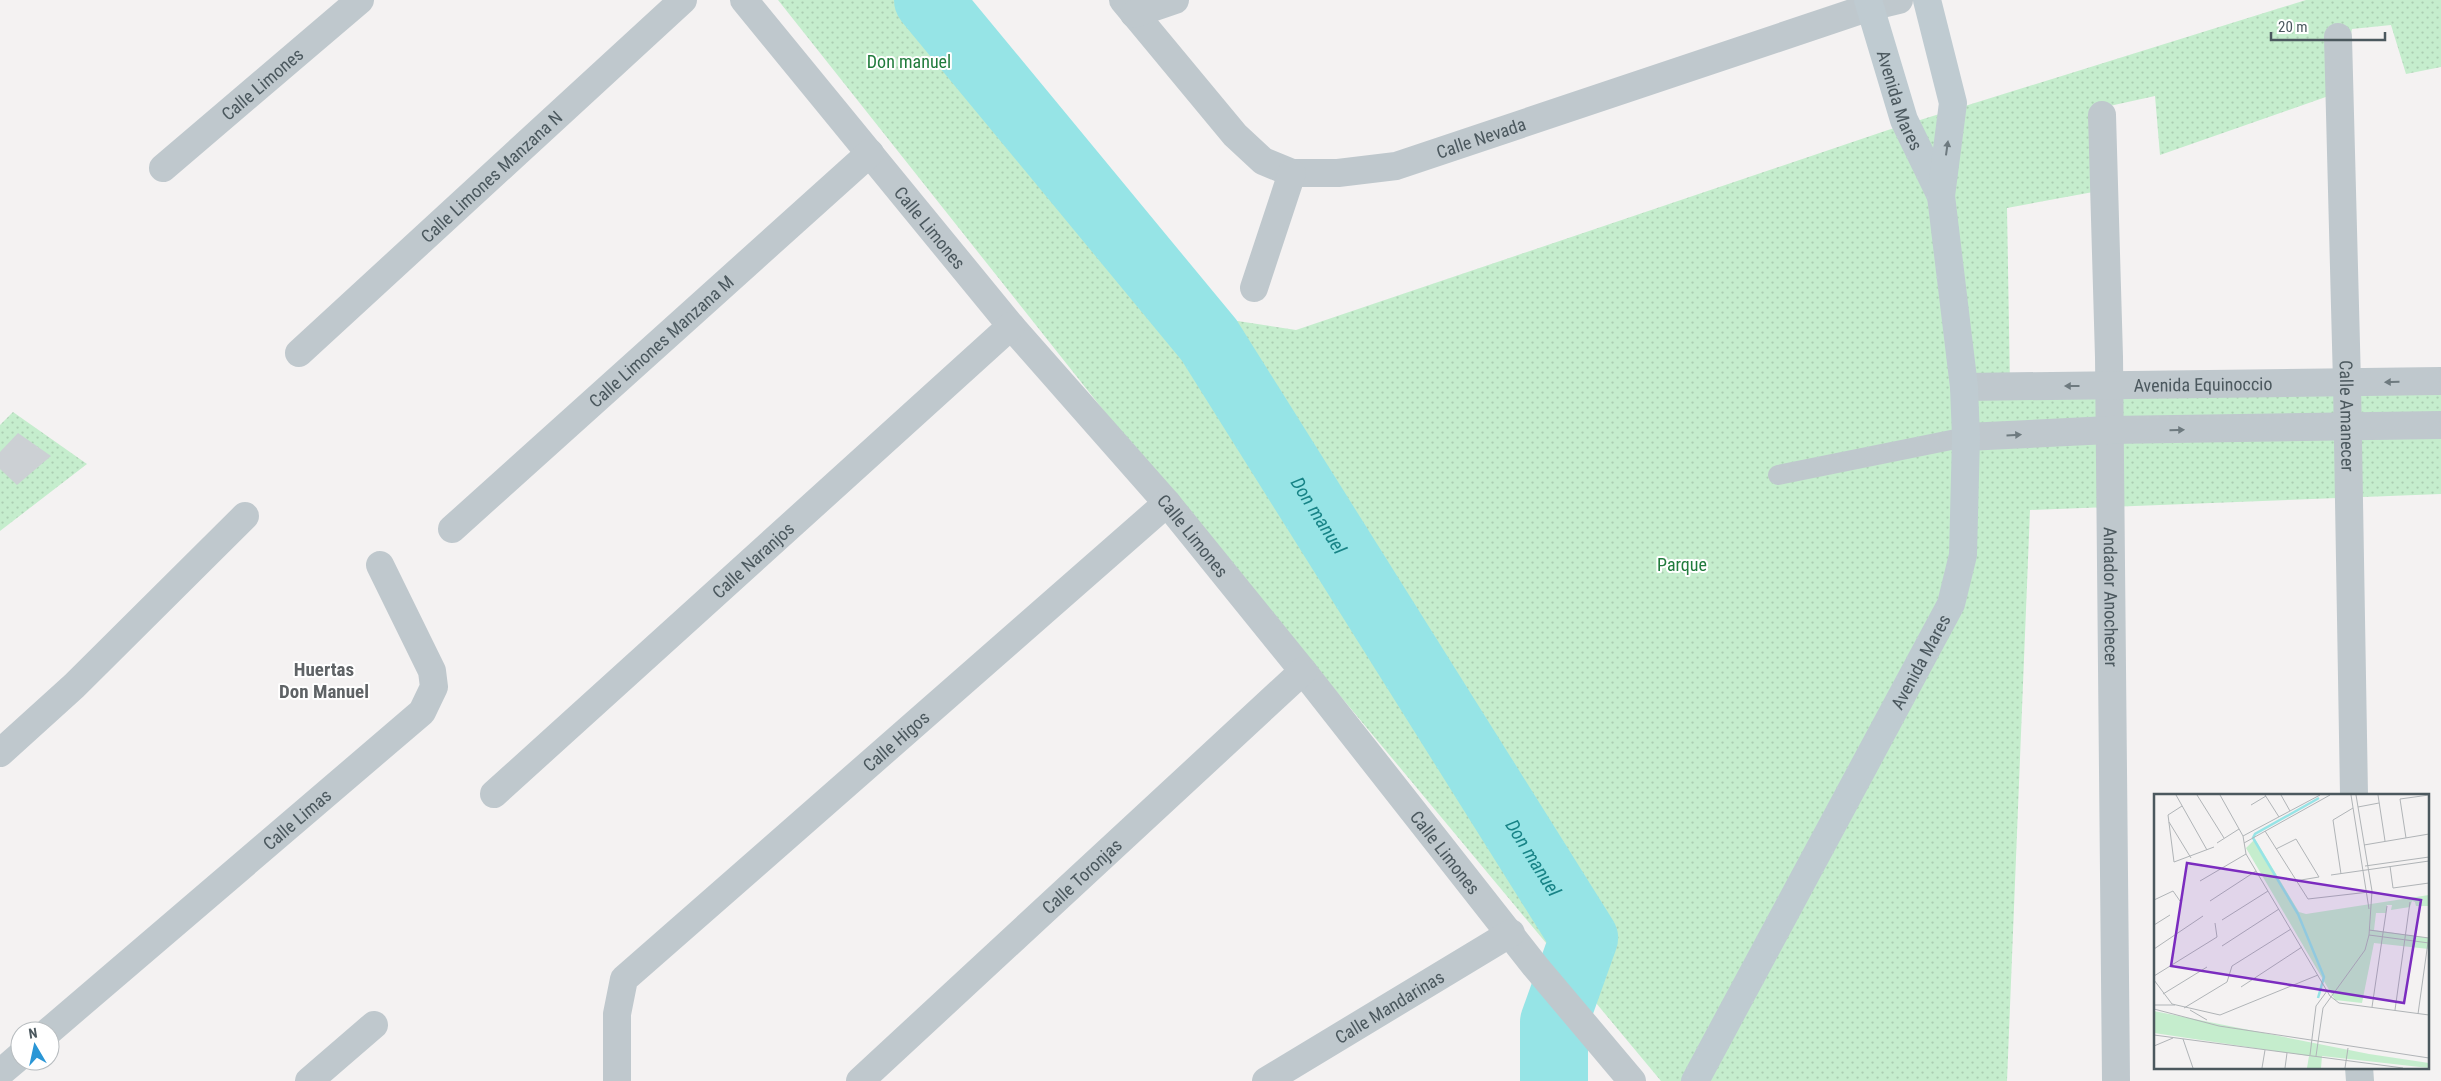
<svg xmlns="http://www.w3.org/2000/svg" width="2441" height="1081" viewBox="0 0 2441 1081" font-family="'Roboto Condensed',sans-serif">
<style>
.park{fill:url(#park-dots)}
.lines{fill:none;stroke-linecap:round;stroke-linejoin:round}
.river{stroke:#96e4e6;stroke-width:68}
.building{fill:#ccd0d4}
.service{stroke:#bfc8cd;stroke-width:20}
.minor{stroke:#bfc8cd;stroke-width:28}
.secondary{stroke:#bfcbd1;stroke-width:28}
.oneway{fill:#6e7a80}
.oneway2{fill:#6e7a7f}
.labels{text-anchor:middle;dominant-baseline:central;stroke-width:4;stroke-linejoin:round;paint-order:stroke}
.park-label{font-size:18px;fill:#207b3c;stroke:#fff}
.street-label{font-size:18px;fill:#4b585e;stroke:#fff}
.water-label{font-size:19px;font-style:italic;fill:#178386;stroke:#fff}
.neighbourhood-label{font-size:19px;font-weight:bold;fill:#5f6366;stroke:#fff}
.inset-river{fill:none;stroke:#96e4e6;stroke-width:2.5}
.inset-road{fill:none;stroke:#b0b4b7;stroke-width:1}
.view{fill:#7b2cbf;fill-opacity:0.15;stroke:#7b2cbf;stroke-width:2.5}
.inset-edge{fill:none;stroke:#4b585e;stroke-width:2.5}
</style>
<defs>
<pattern id="park-dots" width="8" height="8" patternUnits="userSpaceOnUse" patternTransform="scale(1.25)"><rect width="8" height="8" fill="#c5edcd"/><path d="M2 2h.1M6 6h.1" fill="none" stroke="#abcdb2" stroke-width="1.8" stroke-linecap="round"/></pattern>
</defs>
<rect width="100%" height="100%" fill="#f4f2f2"/>
<!-- park -->
<g class="park">
<polygon points="778,0 943,0 1218,318 1296,330 1888,130 2306,0 2441,0 2441,67 2406,74 2391,25 2352,29 2340,92 2160,155 2155,96 2105,107 2104,190 2007,208 2010,386 2441,375 2441,494 2030,510 2007,1081 1661,1081 1127,440"/>
<polygon points="13,412 87,464 0,531 0,425"/>
</g>
<g class="lines">
<!-- river -->
<path class="river" id="s1" d="M 928,0 L 1209,340 L 1584,938 L 1554,1022 L 1554,1081"/>
</g>
<!-- building -->
<polygon class="building" points="18,433 51,456 17,485 0,469 0,452"/>
<g class="lines">
<!-- service -->
<polyline class="service" points="1778,475 1966,437"/>
<!-- minor -->
<g class="minor">
<path id="s2" d="M 744,0 L 1011,326 L 1167,503 L 1303,671 L 1535,966 L 1632,1081"/>
<path id="s3" d="M 1123,0 L 1235,135 L 1263,161 L 1292,173 L 1338,173 L 1396,166 L 1870,7 L 1899,0"/>
<polyline points="1134,14 1175,0"/>
<path id="s4" d="M 2338,37 L 2347,383 L 2354,795"/>
<path id="s5" d="M 2102,115 L 2109,357 L 2116,1081"/>
<path id="s6" d="M 163,168 L 360,0"/>
<polyline points="1254,288 1292,173"/>
<path id="s7" d="M 299,353 L 683,0"/>
<path id="s8" d="M 1964,387 L 2441,381"/>
<polyline points="1966,437 2109,430 2441,425"/>
<path id="s9" d="M 452,529 L 870,153"/>
<polyline points="0,753 74,686 245,516"/>
<path id="s10" d="M 494,794 L 1011,326"/>
<path id="s11" d="M 49,1031 L 422,712 L 434,687 L 432,671 L 380,565"/>
<polyline points="2359,1067 2360,1081"/>
<polyline points="0,1073 20,1056"/>
<polyline points="309,1081 374,1025"/>
<path id="s12" d="M 617,1081 L 617,1014 L 624,979 L 1167,503"/>
<path id="s13" d="M 860,1081 L 1303,671"/>
<path id="s14" d="M 1266,1081 L 1511,933"/>
</g>
<!-- secondary -->
<g class="secondary">
<path id="s15" d="M 1868,0 L 1904,120 L 1941,196"/>
<path id="s16" d="M 1695,1081 L 1951,604 L 1963,555 L 1966,437 L 1964,387 L 1941,196 L 1953,103 L 1927,0"/>
</g>
</g>
<!-- one-way arrows -->
<defs><path id="oneway-solid" d="M-6-.8H1V-3.2L6.5 0L1 3.2V.8H-6Z" transform="scale(1.25)"/></defs>
<use class="oneway" href="#oneway-solid" transform="translate(1947 148) rotate(-82)"/>
<g class="oneway2">
<use href="#oneway-solid" transform="translate(2392 382) rotate(179)"/>
<use href="#oneway-solid" transform="translate(2072 386) rotate(180)"/>
<use href="#oneway-solid" transform="translate(2177 430) rotate(-1)"/>
<use href="#oneway-solid" transform="translate(2014 435) rotate(-3)"/>
</g>
<g class="labels">
<!-- park labels -->
<g class="park-label">
<text x="909" y="61">Don manuel</text>
<text x="1682" y="564">Parque</text>
</g>
<!-- street labels -->
<g class="street-label">
<text stroke="none"><textPath href="#s6" startOffset="130">Calle Limones</textPath></text>
<text stroke="none"><textPath href="#s15" startOffset="105">Avenida Mares</textPath></text>
<text stroke="none"><textPath href="#s3" startOffset="439">Calle Nevada</textPath></text>
<text stroke="none"><textPath href="#s7" startOffset="261">Calle Limones Manzana N</textPath></text>
<text stroke="none"><textPath href="#s2" startOffset="294">Calle Limones</textPath></text>
<text stroke="none"><textPath href="#s9" startOffset="281">Calle Limones Manzana M</textPath></text>
<text stroke="none"><textPath href="#s8" startOffset="239">Avenida Equinoccio</textPath></text>
<text stroke="none"><textPath href="#s4" startOffset="379">Calle Amanecer</textPath></text>
<text stroke="none"><textPath href="#s2" startOffset="699">Calle Limones</textPath></text>
<text stroke="none"><textPath href="#s10" startOffset="349">Calle Naranjos</textPath></text>
<text stroke="none"><textPath href="#s5" startOffset="482">Andador Anochecer</textPath></text>
<text stroke="none"><textPath href="#s16" startOffset="476">Avenida Mares</textPath></text>
<text stroke="none"><textPath href="#s12" startOffset="464">Calle Higos</textPath></text>
<text stroke="none"><textPath href="#s11" startOffset="326">Calle Limas</textPath></text>
<text stroke="none"><textPath href="#s2" startOffset="1104">Calle Limones</textPath></text>
<text stroke="none"><textPath href="#s13" startOffset="302">Calle Toronjas</textPath></text>
<text stroke="none"><textPath href="#s14" startOffset="144">Calle Mandarinas</textPath></text>
</g>
<!-- water labels -->
<g class="water-label">
<text stroke="none"><textPath href="#s1" startOffset="648">Don manuel</textPath></text>
<text stroke="none"><textPath href="#s1" startOffset="1052">Don manuel</textPath></text>
</g>
<!-- neighbourhood labels -->
<g class="neighbourhood-label">
<text x="324" y="669">Huertas<tspan x="324" dy="22">Don Manuel</tspan></text>
</g>
</g>
<!-- overview -->
<g transform="translate(2154 794)">
<rect width="275" height="275" fill="#f4f2f2"/>
<path d="M 101,45 L 145,118 L 152,120 L 275,101 L 275,112 L 262,112 L 261,108 L 258,107 L 256,113 L 237,116 L 238,111 L 233,111 L 232,119 L 222,119 L 220,136 L 275,144 L 275,155 L 220,149 L 208,209 L 181,206 L 92,54 ZM 0,217 L 215,260 L 275,269 L 275,274 L 168,262 L 167,274 L 153,274 L 155,262 L 0,239 Z" fill="#c5edcd"/>
<path class="inset-river" d="M 109,61 L 99,44 L 101,40 L 165,4M 109,61 L 144,120 L 170,183 L 164,204"/>
<path class="inset-road" d="M 22,1 L 53,56M 43,1 L 70,44M 66,1 L 89,42 L 92,60 L 173,197M 111,1 L 125,23M 127,1 L 136,17M 197,1 L 215,115M 224,1 L 231,47M 97,11 L 112,2M 28,12 L 14,21 L 20,68 L 60,53M 204,13 L 225,9M 15,28 L 37,64M 111,37 L 154,105 L 215,98M 89,42 L 166,1M 252,44 L 246,5 L 275,1M 63,49 L 85,35M 90,49 L 176,1M 210,51 L 275,40M 122,55 L 142,45 L 165,83 L 141,87M 211,72 L 275,63M 236,72 L 239,94 L 275,89M 187,80 L 179,26 L 199,14M 177,81 L 275,67M 46,87 L 92,60M 0,106 L 19,97 L 26,107M 56,107 L 102,77M 68,126 L 114,97M 0,131 L 16,121M 215,136 L 275,144M 215,141 L 275,149M 68,152 L 125,115M 0,155 L 49,122M 0,182 L 63,143 L 61,129M 0,186 L 18,210 L 66,221 L 164,181M 87,193 L 148,153M 9,200 L 53,173M 176,202 L 185,209 L 275,221M 0,211 L 21,211M 218,213 L 233,112M 30,214 L 73,188 L 78,172 L 137,135M 0,215 L 65,232 L 275,264M 36,216 L 53,226M 241,216 L 256,108M 264,220 L 275,141M 0,241 L 249,274M 29,245 L 39,274M 0,252 L 19,244M 156,261 L 162,212 L 173,197 L 176,202M 162,262 L 169,214 L 211,156 L 215,141 L 218,97 L 202,1M 108,274 L 111,256M 131,274 L 133,259M 191,274 L 194,254"/>
<path class="view" d="M 33,69 L 267,106 L 250,209 L 17,172 Z"/>
<rect width="275" height="275" class="inset-edge"/>
</g>
<!-- north arrow -->
<g transform="translate(35 1046) rotate(351)"><circle r="24" fill="#ffffff" stroke="#b7bcbf"/>
<path d="M0-4L9 19L0 12L-9 19Z" fill="#2a96d6"/>
<text y="-8" font-size="14" font-weight="bold" text-anchor="middle" fill="#4b585e">N</text>
</g>
<!-- scale -->
<path d="M2271 32v8h114v-8" fill="none" stroke="#4b585e" stroke-width="2.5"/>
<text x="2278" y="32" font-size="15" fill="#4b585e" stroke="#ffffff" stroke-width="4" paint-order="stroke">20 m</text>
</svg>
